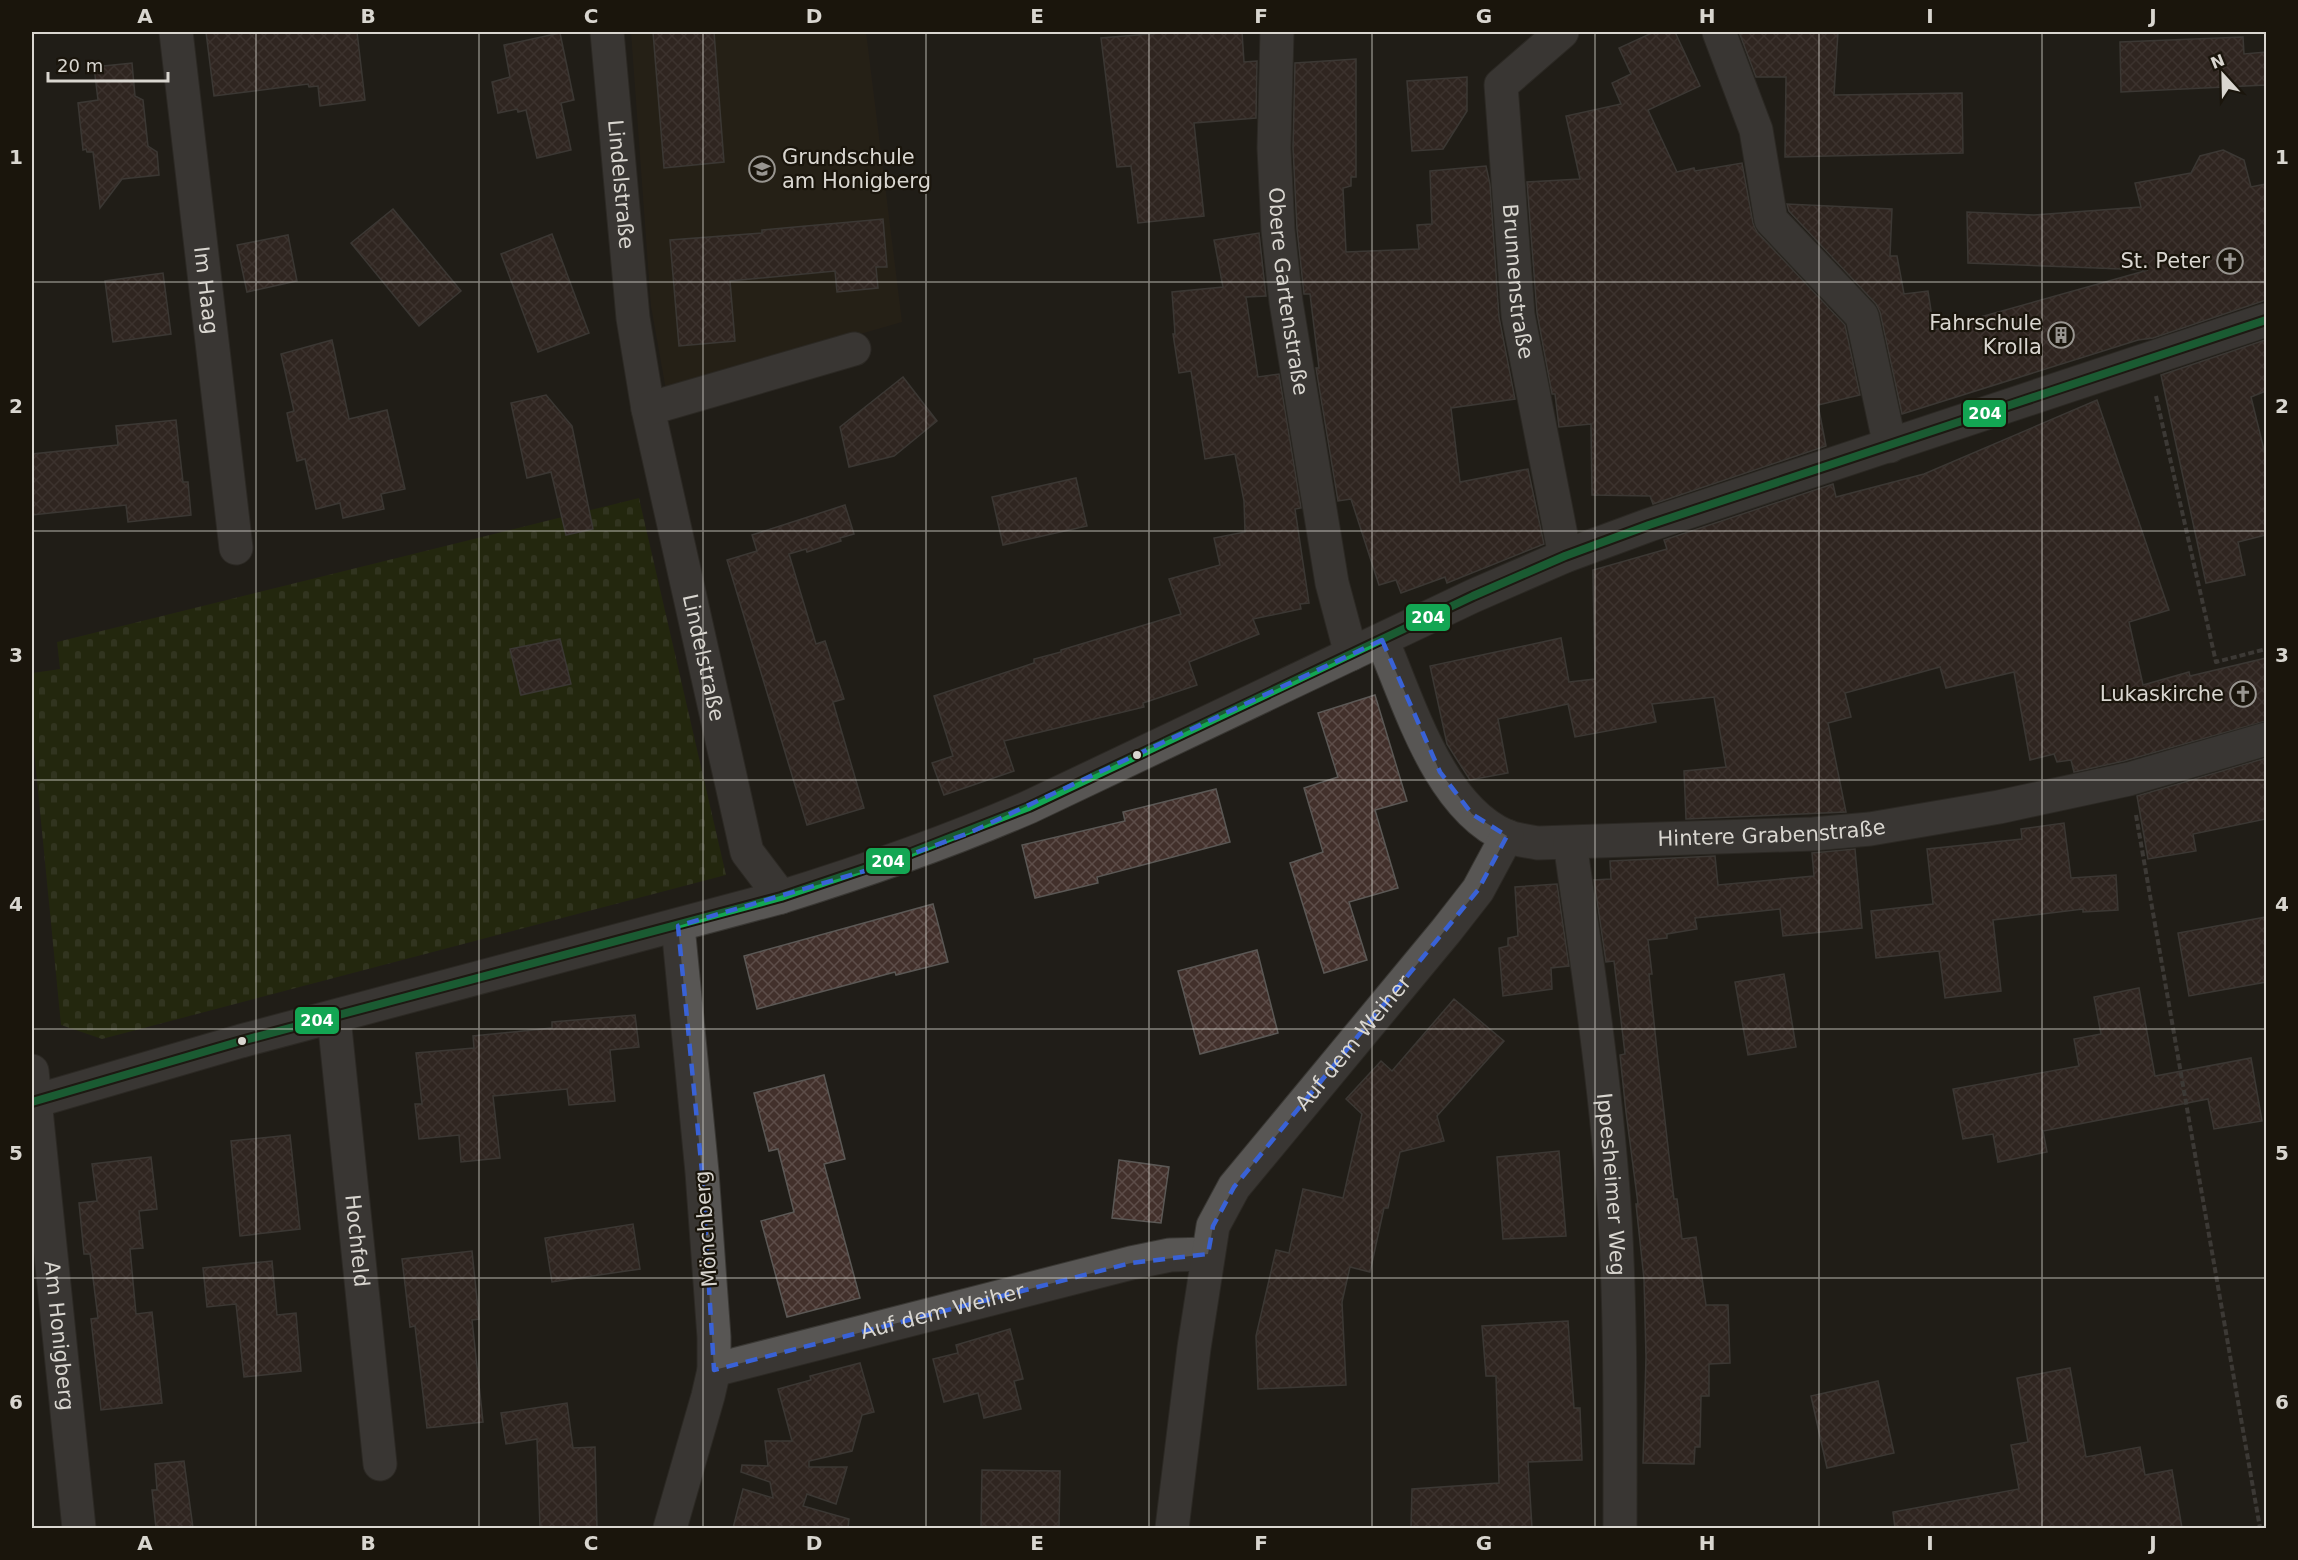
<svg xmlns="http://www.w3.org/2000/svg" width="2298" height="1560" viewBox="0 0 2298 1560" font-family="'DejaVu Sans',sans-serif">
<style>
.built{fill:#2b2416}
.cemetery{fill:url(#cemetery-stones)}
.building{fill:url(#building-cross-hatch);stroke:#5b5855;stroke-width:1.5}
.lines{fill:none;stroke-linecap:round;stroke-linejoin:round}
.minor-casing{stroke:#393733;stroke-width:35}
.path{stroke:#5d5b59;stroke-width:4;stroke-dasharray:6 3;stroke-linecap:butt}
.minor{stroke:#585654;stroke-width:33}
.bus-1-casing{stroke:#1a150c;stroke-width:12}
.bus-1{stroke:#13a653;stroke-width:8}
.marked{fill:none;stroke:#3962d7;stroke-width:4.5;stroke-dasharray:12 8;stroke-linejoin:round}
.grid{fill:none;stroke:#d9d6d0;stroke-width:1.5;stroke-opacity:0.55}
.bus-dot{fill:#d9d6d0;stroke:#1a150c;stroke-width:2}
.labels{text-anchor:middle;dominant-baseline:central;stroke-width:4.5;stroke-linejoin:round;paint-order:stroke}
.poi-label{font-size:21px;fill:#d9d6d0;stroke:#1a150c;text-anchor:end}
.street-label{font-size:21px;fill:#d9d6d0;stroke:#1a150c}
.line-badge{stroke:#1a150c;stroke-width:2}
.badge-label{font-size:16px;text-anchor:middle;font-weight:bold;fill:#fff}
.neatline{fill:none;stroke:#d9d6d0;stroke-width:2}
.grid-label{font-size:20px;text-anchor:middle;font-weight:bold;fill:#d9d6d0}
</style>
<defs>
<pattern id="cemetery-stones" width="16" height="16" patternUnits="userSpaceOnUse" patternTransform="scale(1.5)"><rect width="16" height="16" fill="#273304"/><path d="M2 7V4a2 2 0 0 1 4 0v3zM10 15v-3a2 2 0 0 1 4 0v3z" fill="#465028"/></pattern>
<pattern id="building-cross-hatch" width="8" height="8" patternUnits="userSpaceOnUse" patternTransform="scale(1.5)"><rect width="8" height="8" fill="#42302b"/><path d="M0 0l8 8M0 8l8-8" fill="none" stroke="#5d4d49"/></pattern>
</defs>
<rect width="100%" height="100%" fill="#201d18"/>
<!-- built -->
<polygon class="built" points="631,32 866,32 902,322 666,390 651,306"/>
<!-- cemetery -->
<polygon class="cemetery" points="639,498 726,875 102,1039 61,1025 32,730 32,673 60,669 57,642"/>
<!-- building -->
<g class="building">
<polygon points="206,32 357,32 365,100 320,106 318,86 309,87 308,84 214,96"/>
<polygon points="653,32 714,32 724,162 664,168"/>
<polygon points="1174,32 1242,32 1244,62 1257,61 1256,118 1194,123 1204,216 1138,223 1131,166 1117,167 1101,38"/>
<polygon points="1654,32 1675,32 1700,86 1648,110 1677,172 1694,168 1695,171 1742,163 1753,223 1757,232 1845,325 1860,395 1818,405 1826,446 1653,504 1650,496 1592,495 1591,424 1559,427 1555,394 1552,394 1537,313 1527,182 1580,179 1566,116 1621,104 1612,83 1631,74 1619,48"/>
<polygon points="1739,32 1838,32 1834,95 1962,93 1963,153 1785,157 1786,77 1756,77"/>
<polygon points="560,33 574,100 561,103 571,150 537,158 526,110 518,112 517,109 498,113 492,82 510,77 504,45"/>
<polygon points="2243,37 2244,54 2266,52 2266,85 2121,92 2120,42"/>
<polygon points="1356,59 1356,177 1351,177 1351,186 1343,188 1346,252 1419,249 1417,225 1432,224 1430,171 1486,166 1490,184 1499,317 1515,399 1451,408 1460,482 1528,469 1544,544 1447,583 1445,577 1401,593 1396,580 1379,585 1351,499 1338,501 1316,368 1319,368 1310,294 1304,294 1297,229 1293,148 1295,63"/>
<polygon points="132,63 135,96 143,100 148,146 157,152 159,175 122,179 100,208 93,152 87,152 86,149 83,150 78,103 98,100 94,67"/>
<polygon points="1467,77 1467,111 1443,149 1412,151 1407,81"/>
<polygon points="2223,150 2244,160 2251,187 2266,184 2266,300 2153,338 2138,340 1902,414 1880,312 1876,304 1789,211 1787,204 1892,209 1890,256 1897,256 1904,294 1928,291 1934,330 2148,270 1968,263 1967,212 2034,215 2141,207 2135,183 2191,173 2200,156"/>
<polygon points="393,209 461,291 419,326 351,243"/>
<polygon points="883,219 887,267 876,267 878,288 837,292 835,271 730,281 735,341 679,346 670,240 762,233 762,230"/>
<polygon points="1259,233 1266,296 1246,297 1258,377 1279,374 1301,508 1295,509 1309,603 1300,604 1301,609 1253,619 1259,634 1189,662 1197,685 1143,703 1144,707 1004,741 1014,771 944,795 932,763 953,756 934,696 1034,663 1034,659 1061,652 1061,650 1181,614 1169,579 1220,565 1214,538 1245,532 1244,501 1235,454 1205,459 1191,371 1179,373 1173,334 1175,334 1172,292 1223,287 1214,240"/>
<polygon points="552,234 589,333 538,352 501,254"/>
<polygon points="288,235 297,281 247,292 237,245"/>
<polygon points="163,273 171,334 113,342 105,281"/>
<polygon points="332,340 349,419 387,410 405,489 381,494 384,509 343,518 340,503 316,509 305,459 297,461 287,413 294,411 281,354"/>
<polygon points="2265,340 2266,391 2251,397 2266,458 2266,535 2238,542 2245,575 2206,583 2161,375"/>
<polygon points="903,377 937,421 894,456 849,467 840,427"/>
<polygon points="546,395 572,426 593,529 566,535 551,472 527,478 511,403"/>
<polygon points="2097,400 2169,610 2129,622 2143,685 2189,672 2190,676 2266,658 2266,721 2124,761 2074,772 2071,760 2057,762 2054,754 2030,760 2014,672 1946,688 1940,667 1845,693 1851,717 1828,723 1846,812 1686,819 1684,771 1726,767 1714,697 1652,704 1656,722 1575,737 1568,704 1498,719 1508,773 1470,780 1447,744 1430,666 1561,638 1569,682 1595,679 1593,570 1667,549 1664,540 1833,484 1836,497 1924,474"/>
<polygon points="176,420 183,482 188,482 191,515 128,522 126,505 32,515 32,454 118,445 116,426"/>
<polygon points="1076,478 1087,526 1003,545 992,497"/>
<polygon points="845,505 854,534 840,538 841,541 807,552 806,549 789,554 816,644 825,641 844,699 833,702 864,808 807,825 727,560 757,551 752,535"/>
<polygon points="560,639 571,684 521,695 510,649"/>
<polygon points="1375,695 1407,801 1375,810 1398,888 1349,902 1367,960 1324,973 1290,863 1323,852 1304,788 1338,777 1318,713"/>
<polygon points="2266,758 2266,819 2193,834 2196,851 2148,859 2137,796"/>
<polygon points="1216,789 1230,842 1097,877 1098,883 1035,898 1022,845 1125,821 1123,812"/>
<polygon points="2064,823 2071,878 2116,875 2118,910 2083,912 2083,909 1993,920 2001,991 1945,998 1939,951 1876,958 1871,911 1933,904 1927,849 2022,839 2021,829"/>
<polygon points="1855,849 1862,928 1783,936 1780,909 1695,918 1697,929 1667,934 1667,938 1648,940 1652,974 1649,974 1657,1051 1674,1199 1677,1199 1682,1239 1696,1237 1706,1305 1728,1305 1730,1363 1709,1364 1709,1396 1701,1396 1700,1447 1695,1447 1694,1464 1643,1463 1646,1357 1644,1279 1636,1204 1638,1204 1626,1112 1620,1055 1625,1054 1614,961 1606,962 1594,880 1611,879 1610,861 1715,856 1718,885 1814,876 1812,853"/>
<polygon points="1557,884 1569,966 1551,968 1552,989 1503,996 1499,948 1508,946 1508,938 1518,936 1515,887"/>
<polygon points="933,904 948,962 896,975 895,972 757,1009 744,956"/>
<polygon points="2266,917 2266,982 2189,996 2178,933"/>
<polygon points="1257,950 1278,1033 1200,1054 1178,971"/>
<polygon points="1784,974 1796,1047 1748,1055 1735,982"/>
<polygon points="2139,988 2155,1076 2251,1058 2262,1121 2214,1129 2208,1099 2043,1131 2047,1152 1998,1162 1993,1134 1963,1139 1953,1089 2079,1066 2074,1039 2101,1034 2094,997"/>
<polygon points="1454,999 1504,1041 1437,1116 1444,1141 1400,1152 1388,1208 1384,1208 1370,1272 1350,1267 1342,1302 1346,1385 1258,1389 1256,1336 1276,1250 1289,1253 1303,1189 1343,1198 1362,1114 1346,1099 1381,1061 1392,1071"/>
<polygon points="635,1015 639,1047 610,1050 615,1101 569,1105 567,1089 493,1096 500,1158 461,1162 459,1135 419,1139 415,1104 422,1104 416,1053 474,1048 473,1036 552,1028 552,1022"/>
<polygon points="824,1075 845,1159 824,1164 860,1298 787,1317 761,1221 794,1212 778,1149 769,1151 754,1093"/>
<polygon points="290,1135 300,1229 240,1236 231,1141"/>
<polygon points="1559,1151 1566,1236 1503,1239 1497,1157"/>
<polygon points="151,1157 157,1209 139,1211 143,1248 130,1249 136,1314 152,1312 162,1403 101,1410 91,1319 98,1318 90,1254 84,1254 79,1203 97,1201 92,1164"/>
<polygon points="1119,1160 1169,1167 1161,1223 1112,1218"/>
<polygon points="633,1224 640,1269 552,1282 545,1238"/>
<polygon points="472,1251 479,1319 472,1320 483,1422 427,1428 415,1326 410,1327 402,1259"/>
<polygon points="272,1261 277,1315 296,1313 301,1371 244,1377 236,1304 207,1307 203,1268"/>
<polygon points="1568,1321 1574,1408 1580,1408 1582,1460 1528,1462 1532,1528 1411,1528 1412,1489 1499,1483 1496,1376 1486,1376 1482,1326"/>
<polygon points="1010,1329 1023,1379 1014,1381 1021,1409 984,1418 978,1393 944,1402 933,1359 958,1353 956,1345"/>
<polygon points="860,1363 874,1412 862,1415 852,1451 809,1461 809,1467 847,1467 836,1504 807,1494 803,1506 849,1519 848,1528 733,1528 743,1489 773,1498 770,1482 741,1472 742,1465 768,1466 765,1441 792,1441 778,1389 811,1380 810,1376"/>
<polygon points="2070,1368 2086,1457 2140,1447 2145,1475 2172,1470 2182,1528 1895,1528 1893,1512 2019,1489 2011,1445 2028,1442 2017,1378"/>
<polygon points="1878,1381 1894,1453 1827,1468 1811,1396"/>
<polygon points="567,1403 573,1448 595,1447 597,1528 540,1528 537,1439 506,1444 501,1413"/>
<polygon points="184,1461 193,1528 156,1528 152,1490 157,1490 155,1464"/>
<polygon points="982,1470 1060,1471 1059,1528 981,1528"/>
</g>
<g class="lines">
<!-- minor casing -->
<g class="minor-casing">
<g id="minor">
<path id="s1" d="M 176,32 L 236,548"/>
<path id="s2" d="M 607,32 L 633,318 L 648,409 L 747,852 L 781,897"/>
<path id="s3" d="M 1277,32 L 1274,148 L 1278,230 L 1286,302 L 1332,583 L 1351,654"/>
<path id="s4" d="M 1562,32 L 1501,85 L 1518,315 L 1565,556"/>
<polyline points="1719,32 1756,130 1771,220 1862,316 1890,446"/>
<polyline points="648,409 854,349"/>
<path id="s5" d="M 1382,640 C 1409,703 1439,807 1506,836 C 1516,840 1528,841 1538,843 L 1813,834 L 1870,829 L 1999,807 L 2129,779 L 2266,739"/>
<path id="s6" d="M 1570,843 C 1588,968 1607,1093 1615,1219 C 1621,1322 1620,1425 1620,1528"/>
<path id="s7" d="M 334,1018 L 380,1464"/>
<path id="s8" d="M 32,1071 L 79,1528"/>
<path d="M 32,1102 L 241,1041 L 781,897 C 865,871 948,842 1029,807 L 1473,596 L 1565,556 L 1649,525 L 2266,320"/>
<path id="s9" d="M 714,1370 L 1131,1263 L 1170,1255 L 1208,1254"/>
<polyline points="670,1528 708,1396 714,1370 714,1337 702,1172 678,926"/>
<path id="s10" d="M 1172,1528 L 1194,1348 L 1213,1226 L 1234,1187 L 1446,931 L 1478,890 L 1507,836"/>
</g>
</g>
<!-- path -->
<g class="path">
<polyline points="2156,396 2216,662 2266,649"/>
<polyline points="2136,815 2260,1528"/>
</g>
<!-- minor -->
<use href="#minor" class="minor"/>
<!-- bus-1 casing -->
<g class="bus-1-casing">
<polyline id="bus-1" points="32,1102 241,1041 781,897 906,855 1029,807 1473,596 1565,556 1649,525 2266,320"/>
</g>
<!-- bus-1 -->
<use href="#bus-1" class="bus-1"/>
</g>
<!-- marked area -->
<path d="M0 0H2298V1560H0ZM 1382,640 L 1440,772 L 1472,814 L 1507,836 L 1478,890 L 1234,1187 L 1213,1226 L 1208,1254 L 1131,1263 L 714,1370 L 702,1172 L 678,926 L 868,870 L 969,833 Z" fill="#201d18" fill-opacity=".55" fill-rule="evenodd"/>
<path class="marked" d="M 1382,640 L 1440,772 L 1472,814 L 1507,836 L 1478,890 L 1234,1187 L 1213,1226 L 1208,1254 L 1131,1263 L 714,1370 L 702,1172 L 678,926 L 868,870 L 969,833 Z"/>
<!-- grid -->
<path class="grid" d="M 256,32 L 256,1528M 479,32 L 479,1528M 703,32 L 703,1528M 926,32 L 926,1528M 1149,32 L 1149,1528M 1372,32 L 1372,1528M 1595,32 L 1595,1528M 1819,32 L 1819,1528M 2042,32 L 2042,1528M 32,282 L 2266,282M 32,531 L 2266,531M 32,780 L 2266,780M 32,1029 L 2266,1029M 32,1278 L 2266,1278"/>
<!-- icons -->
<defs>
<g id="school-ring" transform="scale(1.35)"><circle r="9.5" fill="#1a150c" stroke="#989590" stroke-width="1.5"/><path d="M0-5L7-2L0 1L-7-2ZM-4 1L0 2.5L4 1V4Q0 6-4 4Z" fill="#989590"/></g>
<g id="church-ring" transform="scale(1.35)"><circle r="9.5" fill="#1a150c" stroke="#989590" stroke-width="1.5"/><path d="M-1.2-6h2.4v3.5h3.3v2.4h-3.3V6h-2.4V-.1h-3.3v-2.4h3.3Z" fill="#989590"/></g>
<g id="building-ring" transform="scale(1.35)"><circle r="9.5" fill="#1a150c" stroke="#989590" stroke-width="1.5"/><path d="M-4-6H4V6H1V3H-1V6H-4ZM-2.5-4.3h1.7v1.8h-1.7ZM.8-4.3h1.7v1.8H.8ZM-2.5-1h1.7V.8h-1.7ZM.8-1h1.7V.8H.8Z" fill="#989590"/></g>
</defs>
<g fill-rule="evenodd">
<use href="#school-ring" x="762" y="169"/>
<use href="#church-ring" x="2230" y="261"/>
<use href="#building-ring" x="2061" y="335"/>
<use href="#church-ring" x="2243" y="694"/>
</g>
<!-- markers -->
<g class="bus-dot">
<circle cx="1137" cy="755" r="5"/>
<circle cx="242" cy="1041" r="5"/>
</g>
<g class="labels">
<!-- poi labels -->
<g class="poi-label">
<text x="782" y="157" text-anchor="start">Grundschule<tspan x="782" dy="24">am Honigberg</tspan></text>
<text x="2210" y="261">St. Peter</text>
<text x="2042" y="323">Fahrschule<tspan x="2042" dy="24">Krolla</tspan></text>
<text x="2224" y="694">Lukaskirche</text>
</g>
<!-- street labels -->
<g class="street-label">
<text stroke="none"><textPath href="#s2" startOffset="153">Lindelstraße</textPath></text>
<text stroke="none"><textPath href="#s4" startOffset="278">Brunnenstraße</textPath></text>
<text stroke="none"><textPath href="#s1" startOffset="260">Im Haag</textPath></text>
<text stroke="none"><textPath href="#s3" startOffset="260">Obere Gartenstraße</textPath></text>
<text stroke="none"><textPath href="#s2" startOffset="634">Lindelstraße</textPath></text>
<text stroke="none"><textPath href="#s5" startOffset="504">Hintere Grabenstraße</textPath></text>
<text stroke="none"><textPath href="#s10" startOffset="536">Auf dem Weiher</textPath></text>
<text stroke="none"><textPath href="#s6" startOffset="344">Ippesheimer Weg</textPath></text>
<text transform="translate(706 1229) rotate(-94)">Mönchberg</text>
<text stroke="none"><textPath href="#s7" startOffset="224">Hochfeld</textPath></text>
<text stroke="none"><textPath href="#s9" startOffset="236">Auf dem Weiher</textPath></text>
<text stroke="none"><textPath href="#s8" startOffset="266">Am Honigberg</textPath></text>
</g>
</g>
<g class="line-badge">
<rect x="1962" y="399" width="45" height="29" rx="6" fill="#13a653"/>
<rect x="1405" y="603" width="46" height="29" rx="6" fill="#13a653"/>
<rect x="865" y="847" width="46" height="28" rx="6" fill="#13a653"/>
<rect x="294" y="1006" width="46" height="29" rx="6" fill="#13a653"/>
</g>
<g class="badge-label">
<text x="1985" y="419">204</text>
<text x="1428" y="623">204</text>
<text x="888" y="867">204</text>
<text x="317" y="1026">204</text>
</g>
<!-- border -->
<rect width="2298" height="1560" fill="none" stroke="#1a150c" stroke-width="66"/>
<!-- north arrow -->
<g transform="translate(2223 75) rotate(338)" stroke="#1a150c" stroke-width="4.5" paint-order="stroke">
<path d="M0-4.5L10 22L0 15L-10 22Z" fill="#d9d6d0"/>
<text y="-9" font-size="16" font-weight="bold" text-anchor="middle" fill="#d9d6d0">N</text>
</g>
<!-- scale -->
<path d="M48 72v9h120v-9" fill="none" stroke="#d9d6d0" stroke-width="3"/>
<text x="57" y="72" font-size="18" fill="#d9d6d0" stroke="#1a150c" stroke-width="4.5" paint-order="stroke">20 m</text>
<rect x="33" y="33" width="2232" height="1494" class="neatline"/>
<g class="grid-label">
<text x="145" y="23">A</text>
<text x="368" y="23">B</text>
<text x="591" y="23">C</text>
<text x="814" y="23">D</text>
<text x="1037" y="23">E</text>
<text x="1261" y="23">F</text>
<text x="1484" y="23">G</text>
<text x="1707" y="23">H</text>
<text x="1930" y="23">I</text>
<text x="2153" y="23">J</text>
<text x="16" y="164">1</text>
<text x="2282" y="164">1</text>
<text x="16" y="413">2</text>
<text x="2282" y="413">2</text>
<text x="16" y="662">3</text>
<text x="2282" y="662">3</text>
<text x="16" y="911">4</text>
<text x="2282" y="911">4</text>
<text x="16" y="1160">5</text>
<text x="2282" y="1160">5</text>
<text x="16" y="1409">6</text>
<text x="2282" y="1409">6</text>
<text x="145" y="1550">A</text>
<text x="368" y="1550">B</text>
<text x="591" y="1550">C</text>
<text x="814" y="1550">D</text>
<text x="1037" y="1550">E</text>
<text x="1261" y="1550">F</text>
<text x="1484" y="1550">G</text>
<text x="1707" y="1550">H</text>
<text x="1930" y="1550">I</text>
<text x="2153" y="1550">J</text>
</g>
</svg>
